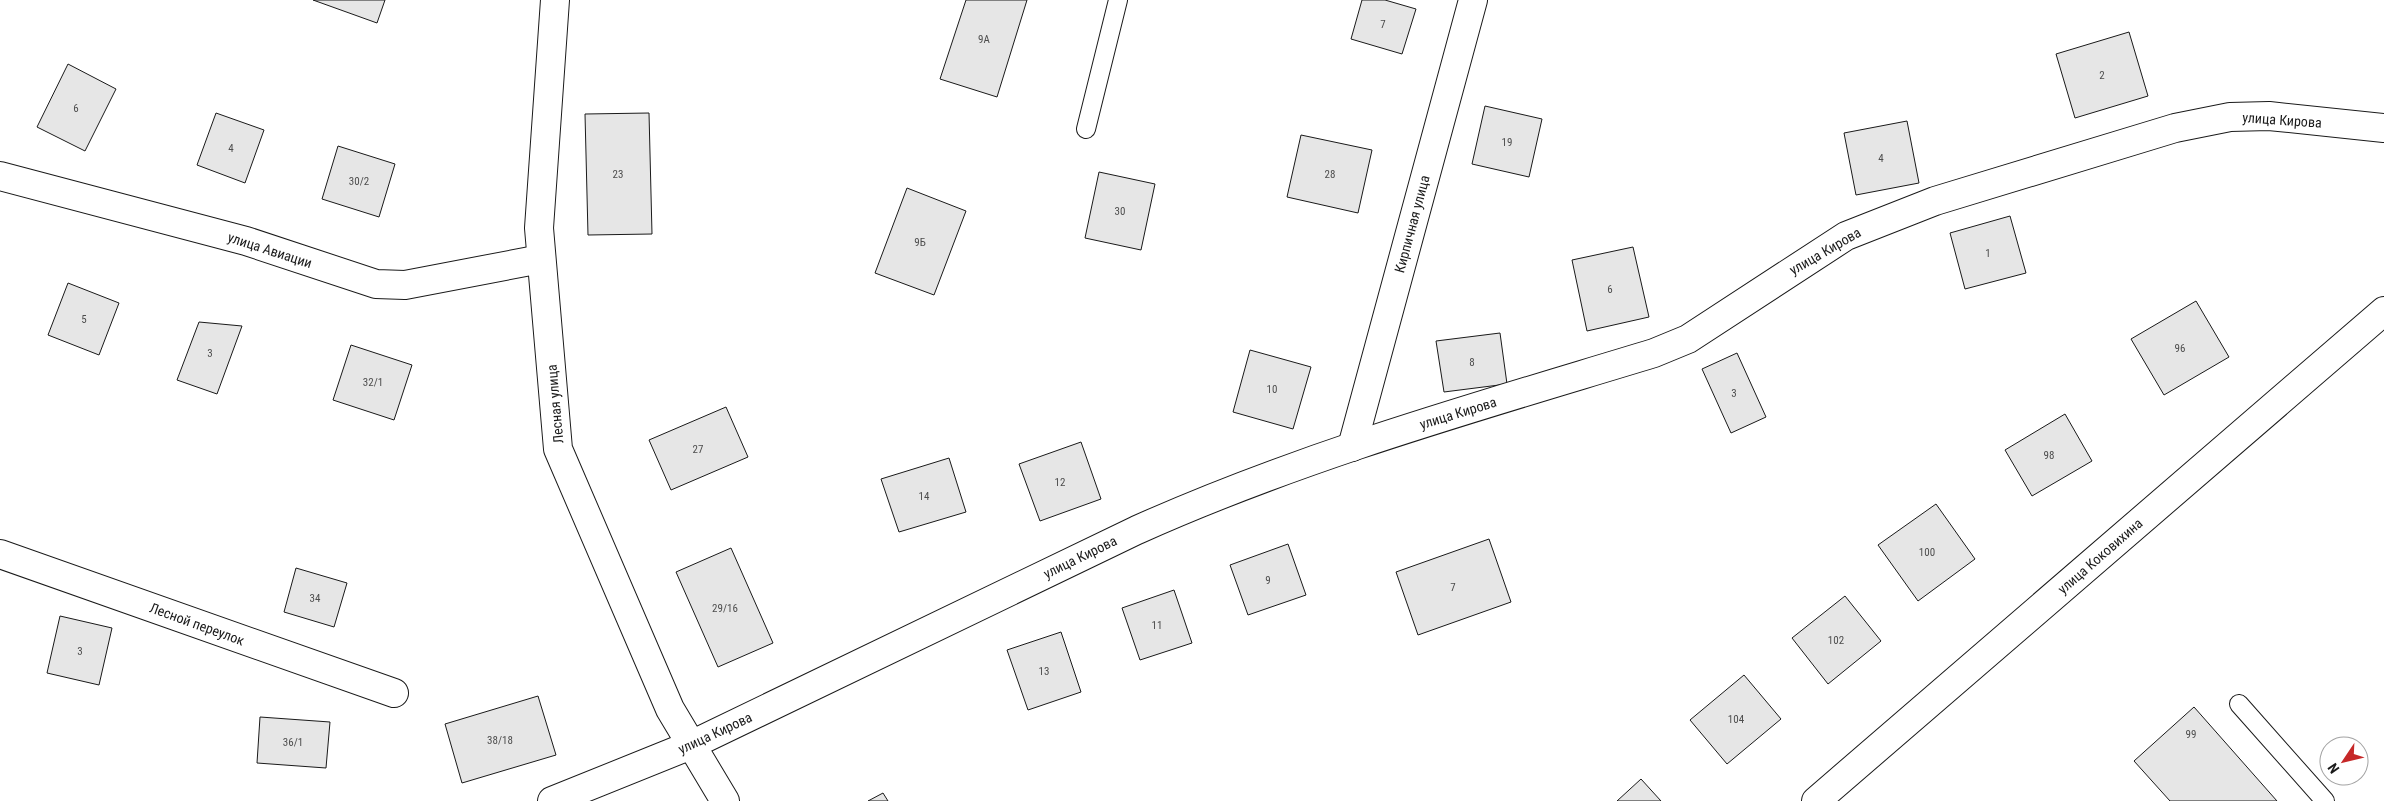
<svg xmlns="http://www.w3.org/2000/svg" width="2384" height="801" viewBox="0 0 2384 801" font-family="'Roboto Condensed',sans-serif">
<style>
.building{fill:#e6e6e6;stroke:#1a1a1a}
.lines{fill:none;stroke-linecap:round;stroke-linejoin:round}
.service-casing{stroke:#1a1a1a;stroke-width:20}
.minor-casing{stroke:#1a1a1a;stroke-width:30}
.tertiary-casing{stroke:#1a1a1a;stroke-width:30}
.service{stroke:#fff;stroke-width:18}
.minor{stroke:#fff;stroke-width:28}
.tertiary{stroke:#fff;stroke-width:28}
.labels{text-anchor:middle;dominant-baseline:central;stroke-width:4;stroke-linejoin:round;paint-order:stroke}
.number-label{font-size:11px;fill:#4d4d4d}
.street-label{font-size:14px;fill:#1a1a1a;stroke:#fff}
</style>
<rect width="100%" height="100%" fill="#fff"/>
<!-- building -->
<g class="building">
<polygon points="313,0 385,0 377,23"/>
<polygon points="966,0 1027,0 997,97 940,79"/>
<polygon points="1362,0 1385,0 1416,9 1402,54 1351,39"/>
<polygon points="2129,32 2148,96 2075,118 2056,54"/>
<polygon points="68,64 116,89 85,151 37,127"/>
<polygon points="1485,106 1542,119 1529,177 1472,164"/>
<polygon points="216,113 264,130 245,183 197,165"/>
<polygon points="649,113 652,234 588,235 585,114"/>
<polygon points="1907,121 1919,183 1856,195 1844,133"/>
<polygon points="1301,135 1372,150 1358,213 1287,197"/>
<polygon points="338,146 395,164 379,217 322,199"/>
<polygon points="1099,172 1155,184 1141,250 1085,238"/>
<polygon points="907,188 966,211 934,295 875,273"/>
<polygon points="2010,216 2026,273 1965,289 1950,233"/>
<polygon points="1633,247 1649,317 1587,331 1572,260"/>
<polygon points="68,283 119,303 99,355 48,335"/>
<polygon points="2196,301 2229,357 2164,395 2131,339"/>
<polygon points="199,322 242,326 217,394 177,380"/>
<polygon points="1500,333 1507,384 1444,392 1436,341"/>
<polygon points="351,345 412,365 394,420 333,400"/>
<polygon points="1250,350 1311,367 1293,429 1233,412"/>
<polygon points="1737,353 1766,417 1731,433 1702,369"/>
<polygon points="726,407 748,457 671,490 649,440"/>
<polygon points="2065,414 2092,461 2032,496 2005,450"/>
<polygon points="1081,442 1101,499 1040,521 1019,464"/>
<polygon points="949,458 966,512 899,532 881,479"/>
<polygon points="1936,504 1975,559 1918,601 1878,545"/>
<polygon points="1489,539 1511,602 1418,635 1396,572"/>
<polygon points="1288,544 1306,595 1248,615 1230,565"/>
<polygon points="731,548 773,643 718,667 676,572"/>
<polygon points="296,568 347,583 334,627 284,612"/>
<polygon points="1174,590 1192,643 1140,660 1122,608"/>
<polygon points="1845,596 1881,641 1828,684 1792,638"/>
<polygon points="60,616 112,628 99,685 47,673"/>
<polygon points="1061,632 1081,692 1028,710 1007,650"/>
<polygon points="1744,675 1781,719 1727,764 1690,720"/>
<polygon points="538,696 556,755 462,783 445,724"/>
<polygon points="2194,707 2277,801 2170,801 2134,761"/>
<polygon points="260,717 330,722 326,768 257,763"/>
<polygon points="1641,779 1661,801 1617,801"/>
<polygon points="883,793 888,801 868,801"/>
</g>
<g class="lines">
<!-- service casing -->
<g class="service-casing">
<g id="service">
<polyline points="1086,129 1118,0"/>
<polyline points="2239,704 2325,801"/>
</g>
</g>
<!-- minor casing -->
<g class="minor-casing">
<g id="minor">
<polyline points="555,0 539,228 558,449 670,709 725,801"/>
<polyline points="0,176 246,241 376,284 405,285 541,259"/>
<polyline points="1352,447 1473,0"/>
<polyline points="0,554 394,693"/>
<path d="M 552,801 L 691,745 L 1137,530 C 1304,455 1480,406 1654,353 L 1688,339 L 1846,236 L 1935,201 L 2175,128 L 2230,117 L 2269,116 L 2384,128"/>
</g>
</g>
<!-- tertiary casing -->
<g class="tertiary-casing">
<polyline id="tertiary" points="1816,801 2384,311"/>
</g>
<!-- service -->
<use href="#service" class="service"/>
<!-- minor -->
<use href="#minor" class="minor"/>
<!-- tertiary -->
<use href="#tertiary" class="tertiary"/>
</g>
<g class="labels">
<!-- number labels -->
<g class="number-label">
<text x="1383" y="24">7</text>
<text x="984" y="39">9А</text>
<text x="2102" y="75">2</text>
<text x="76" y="108">6</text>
<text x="1507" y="142">19</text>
<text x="231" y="148">4</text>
<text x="1881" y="158">4</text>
<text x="618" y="174">23</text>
<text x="1330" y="174">28</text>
<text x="359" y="181">30/2</text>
<text x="1120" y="211">30</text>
<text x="920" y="242">9Б</text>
<text x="1988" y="253">1</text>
<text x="1610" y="289">6</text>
<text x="84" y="319">5</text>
<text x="2180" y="348">96</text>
<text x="210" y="353">3</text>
<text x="1472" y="362">8</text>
<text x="373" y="382">32/1</text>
<text x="1272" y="389">10</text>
<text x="1734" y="393">3</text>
<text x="698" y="449">27</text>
<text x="2049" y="455">98</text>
<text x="1060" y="482">12</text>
<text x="924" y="496">14</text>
<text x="1927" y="552">100</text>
<text x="1268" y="580">9</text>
<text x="1453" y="587">7</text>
<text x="315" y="598">34</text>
<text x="725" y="608">29/16</text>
<text x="1157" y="625">11</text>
<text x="1836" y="640">102</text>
<text x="80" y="651">3</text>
<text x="1044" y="671">13</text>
<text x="1736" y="719">104</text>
<text x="2191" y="734">99</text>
<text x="500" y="740">38/18</text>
<text x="293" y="742">36/1</text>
</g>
<!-- street labels -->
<g class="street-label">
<text transform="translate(2282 120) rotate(4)">улица Кирова</text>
<text transform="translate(1412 224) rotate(-75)">Кирпичная улица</text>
<text transform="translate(270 250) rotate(18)">улица Авиации</text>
<text transform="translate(1825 251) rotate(-30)">улица Кирова</text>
<text transform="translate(555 404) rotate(-95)">Лесная улица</text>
<text transform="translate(1458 413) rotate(-17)">улица Кирова</text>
<text transform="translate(2100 556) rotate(-41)">улица Коковихина</text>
<text transform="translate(1080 557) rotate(-26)">улица Кирова</text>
<text transform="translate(197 624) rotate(20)">Лесной переулок</text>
<text transform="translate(715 733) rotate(-25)">улица Кирова</text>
</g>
</g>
<!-- north arrow -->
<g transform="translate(2344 761) rotate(235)"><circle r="24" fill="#ffffff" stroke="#a3a3a3"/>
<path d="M0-4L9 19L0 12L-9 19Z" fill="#c62828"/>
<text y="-8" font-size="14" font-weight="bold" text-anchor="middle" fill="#1a1a1a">N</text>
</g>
</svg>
